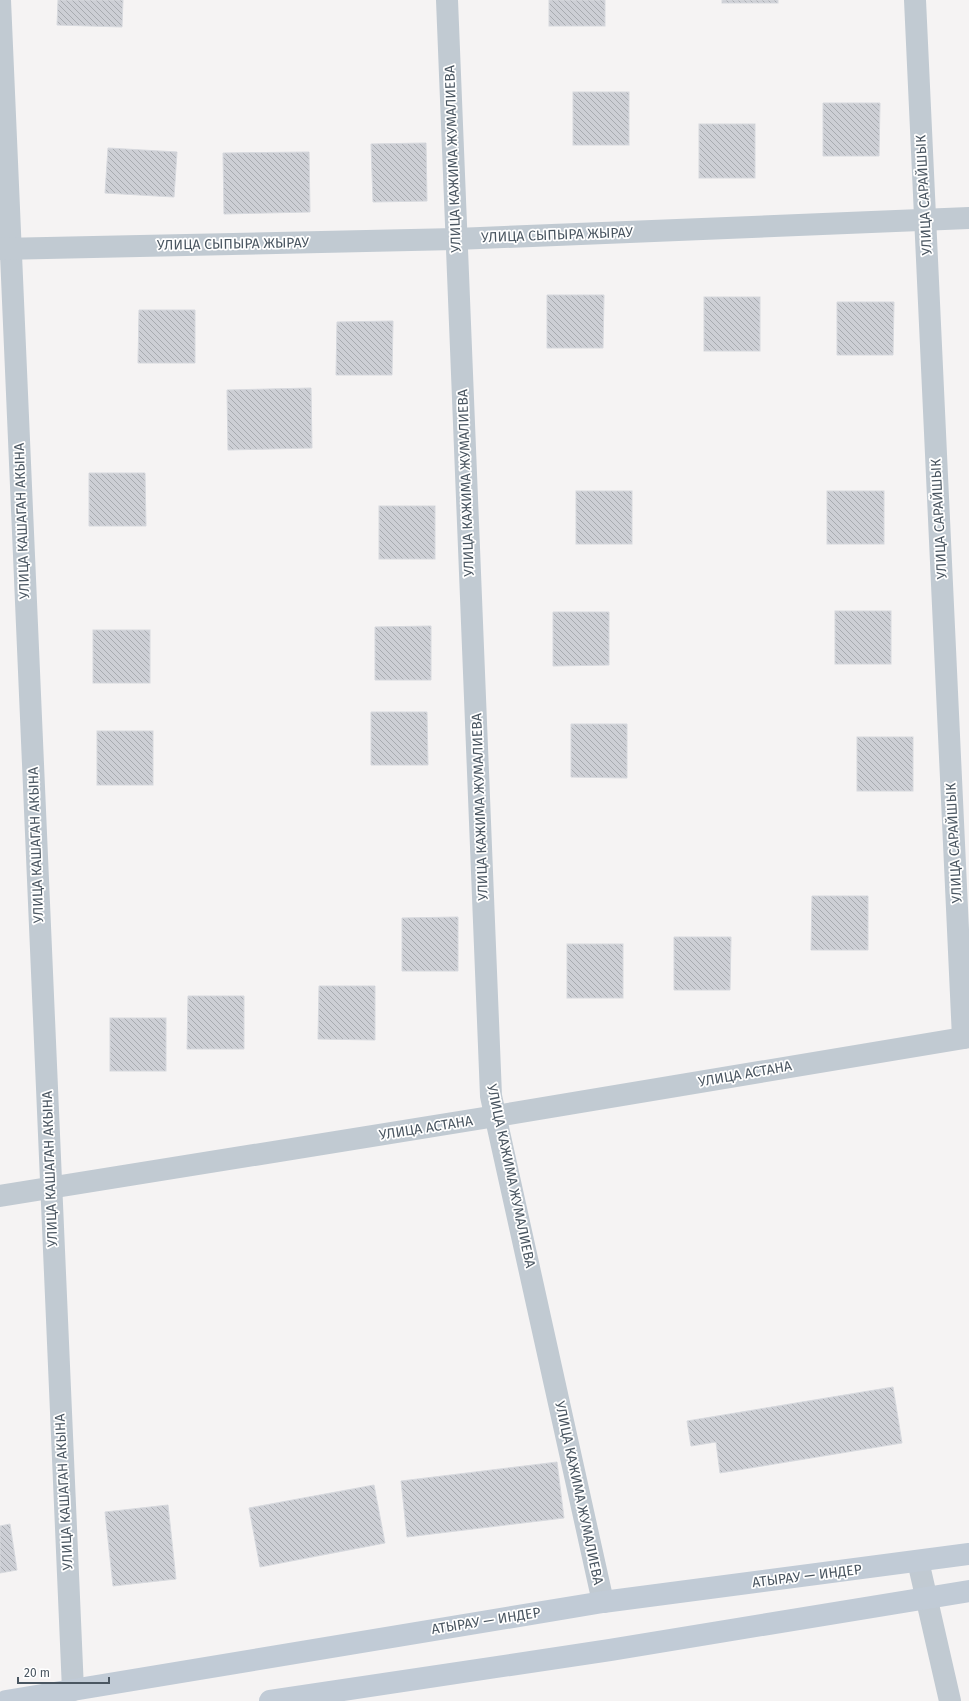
<svg xmlns="http://www.w3.org/2000/svg" width="969" height="1701" viewBox="0 0 969 1701" font-family="'Fira Sans',sans-serif">
<style>
.building{fill:url(#building-back-hatch);stroke:#d7d9de}
.lines{fill:none;stroke-linecap:round;stroke-linejoin:round}
.street{stroke:#c1cad2;stroke-width:22}
.secondary{stroke:#c1cbd6;stroke-width:22}
.labels{text-anchor:middle;dominant-baseline:central;stroke-width:3.5;stroke-linejoin:round;paint-order:stroke}
.street-label{font-size:14px;fill:#4a5661;stroke:#fff}
</style>
<defs>
<pattern id="building-back-hatch" width="6" height="6" patternUnits="userSpaceOnUse"><rect width="6" height="6" fill="#cdcfd5"/><path d="M-1 5l2 2M0 0l6 6M5-1l2 2" fill="none" stroke="#a8abb0"/></pattern>
</defs>
<rect width="100%" height="100%" fill="#f5f3f3"/>
<!-- building -->
<g class="building">
<polygon points="58,0 123,0 122,27 57,25"/>
<rect x="549" y="0" width="56" height="26"/>
<rect x="722" y="0" width="56" height="3"/>
<rect x="573" y="92" width="56" height="53"/>
<polygon points="823,103 880,103 879,156 823,156"/>
<rect x="699" y="124" width="56" height="54"/>
<polygon points="426,143 427,201 373,202 371,144"/>
<polygon points="108,148 177,152 174,197 105,193"/>
<polygon points="309,152 310,212 224,214 223,153"/>
<polygon points="547,295 604,295 603,348 547,348"/>
<rect x="704" y="297" width="56" height="54"/>
<polygon points="837,302 894,302 893,355 837,355"/>
<polygon points="139,310 195,310 195,363 138,363"/>
<polygon points="393,321 392,375 336,375 337,322"/>
<polygon points="311,388 312,448 228,450 227,390"/>
<polygon points="89,473 145,473 146,526 89,526"/>
<rect x="576" y="491" width="56" height="53"/>
<rect x="827" y="491" width="57" height="53"/>
<rect x="379" y="506" width="56" height="53"/>
<rect x="835" y="611" width="56" height="53"/>
<polygon points="553,612 609,612 609,665 553,666"/>
<polygon points="431,626 431,680 375,680 375,627"/>
<rect x="93" y="630" width="57" height="53"/>
<polygon points="371,712 427,712 428,765 371,765"/>
<polygon points="571,724 627,724 627,778 571,777"/>
<rect x="97" y="731" width="56" height="54"/>
<rect x="857" y="737" width="56" height="54"/>
<polygon points="812,896 868,896 868,950 811,950"/>
<polygon points="458,917 458,971 402,971 402,918"/>
<polygon points="674,937 731,937 730,990 674,990"/>
<rect x="567" y="944" width="56" height="54"/>
<polygon points="319,986 375,986 375,1040 318,1039"/>
<polygon points="188,996 244,996 244,1049 187,1049"/>
<rect x="110" y="1018" width="56" height="53"/>
<polygon points="893,1387 902,1443 720,1473 716,1442 691,1446 687,1421"/>
<polygon points="557,1462 564,1518 407,1537 401,1481"/>
<polygon points="374,1485 385,1543 260,1567 249,1508"/>
<polygon points="168,1505 176,1579 113,1586 105,1512"/>
<polygon points="10,1524 17,1570 0,1573 0,1526"/>
</g>
<g class="lines">
<!-- street -->
<g class="street">
<polyline points="0,0 73,1690"/>
<polyline points="447,0 491,1096 603,1602"/>
<polyline points="915,0 963,1038"/>
<polyline points="0,249 456,239 969,218"/>
<polyline points="0,1196 496,1116 969,1037"/>
<polyline points="918,1561 950,1701"/>
</g>
<!-- secondary -->
<g class="secondary">
<polyline points="6,1701 603,1602 969,1554"/>
<polyline points="270,1701 610,1650 969,1591"/>
</g>
</g>
<g class="labels">
<!-- street labels -->
<g class="street-label">
<text transform="translate(453 159) rotate(-92)">УЛИЦА КАЖИМА ЖУМАЛИЕВА</text>
<text transform="translate(924 195) rotate(-93)">УЛИЦА САРАЙШЫК</text>
<text transform="translate(557 235) rotate(-2)">УЛИЦА СЫПЫРА ЖЫРАУ</text>
<text transform="translate(233 244) rotate(-1)">УЛИЦА СЫПЫРА ЖЫРАУ</text>
<text transform="translate(466 483) rotate(-92)">УЛИЦА КАЖИМА ЖУМАЛИЕВА</text>
<text transform="translate(939 519) rotate(-93)">УЛИЦА САРАЙШЫК</text>
<text transform="translate(22 521) rotate(-92)">УЛИЦА КАШАГАН АКЫНА</text>
<text transform="translate(480 807) rotate(-92)">УЛИЦА КАЖИМА ЖУМАЛИЕВА</text>
<text transform="translate(954 843) rotate(-93)">УЛИЦА САРАЙШЫК</text>
<text transform="translate(36 845) rotate(-92)">УЛИЦА КАШАГАН АКЫНА</text>
<text transform="translate(745 1074) rotate(-10)">УЛИЦА АСТАНА</text>
<text transform="translate(426 1128) rotate(-9)">УЛИЦА АСТАНА</text>
<text transform="translate(50 1169) rotate(-92)">УЛИЦА КАШАГАН АКЫНА</text>
<text transform="translate(511 1176) rotate(78)">УЛИЦА КАЖИМА ЖУМАЛИЕВА</text>
<text transform="translate(64 1492) rotate(-93)">УЛИЦА КАШАГАН АКЫНА</text>
<text transform="translate(579 1493) rotate(78)">УЛИЦА КАЖИМА ЖУМАЛИЕВА</text>
<text transform="translate(807 1576) rotate(-7)">АТЫРАУ — ИНДЕР</text>
<text transform="translate(486 1621) rotate(-9)">АТЫРАУ — ИНДЕР</text>
</g>
</g>
<!-- scale -->
<path d="M18 1677v6h91v-6" fill="none" stroke="#4a5661" stroke-width="2"/>
<text x="24" y="1677" font-size="12" fill="#4a5661" stroke="#ffffff" stroke-width="3" paint-order="stroke">20 m</text>
</svg>
